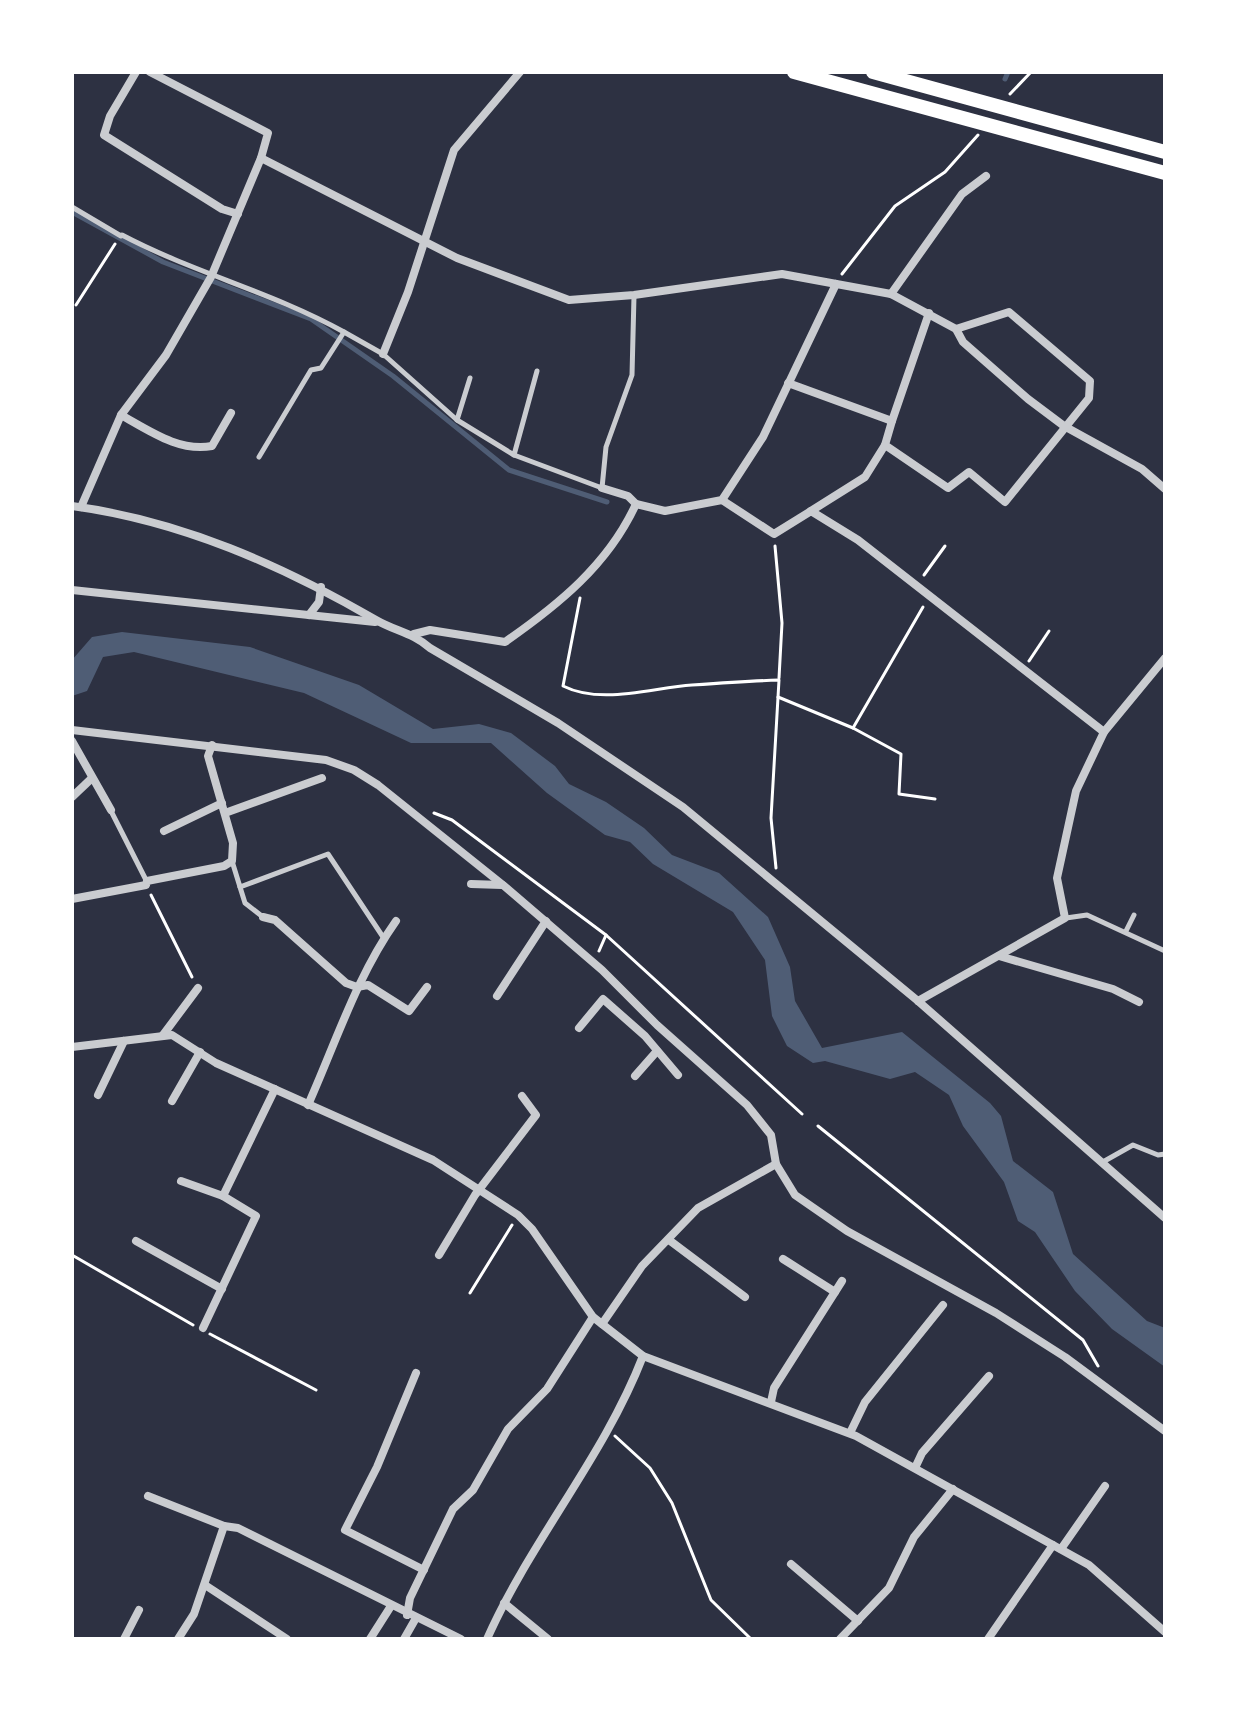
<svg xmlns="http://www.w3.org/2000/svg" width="1237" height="1711" viewBox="0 0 1237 1711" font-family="Jost,sans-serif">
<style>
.water{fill:#4f5d75}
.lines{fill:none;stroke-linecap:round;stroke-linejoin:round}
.stream{stroke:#4f5d75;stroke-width:5}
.path{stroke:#fff;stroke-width:3}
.service{stroke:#caccd0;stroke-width:5}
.minor{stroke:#caccd0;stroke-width:8}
.secondary{stroke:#fff;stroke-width:14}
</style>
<rect width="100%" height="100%" fill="#2d3142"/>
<!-- water -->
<polygon class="water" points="122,632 250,647 359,685 433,729 479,724 511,733 555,766 569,784 606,802 644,828 672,855 719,873 768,917 790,967 795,1001 822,1048 902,1032 990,1103 1001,1116 1013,1161 1053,1192 1073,1254 1147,1321 1165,1328 1165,1367 1112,1329 1075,1291 1035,1232 1018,1221 1004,1182 963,1126 949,1095 915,1072 890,1079 825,1061 813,1063 787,1046 772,1016 765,960 733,912 653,864 630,842 605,835 547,793 491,743 411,743 304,693 134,652 103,657 87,691 72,696 72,660 92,637"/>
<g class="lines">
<!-- stream -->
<g class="stream">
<polyline points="1005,79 1008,72"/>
<polyline points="72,212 163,262 311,319 393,376 509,470 607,502"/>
</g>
<!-- path -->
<g class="path">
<polyline points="1010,94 1031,72"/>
<polyline points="842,274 895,206 945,172 978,135"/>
<polyline points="76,305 115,244"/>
<polyline points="775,546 782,623 779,678"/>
<polyline points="924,575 945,546"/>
<path d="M 580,598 L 563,686 C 601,705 651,688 692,685 C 721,683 750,681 779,680 L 771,818 L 776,868"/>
<polyline points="1029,661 1049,631"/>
<polyline points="778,697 853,728 901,754 899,794 935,799"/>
<polyline points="853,728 923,607"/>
<polyline points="434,813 452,820 606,935"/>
<polyline points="151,895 192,977"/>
<polyline points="599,951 606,935 802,1114"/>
<polyline points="818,1126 1083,1340 1098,1366"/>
<polyline points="72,1255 193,1325"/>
<polyline points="470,1293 512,1225"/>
<polyline points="210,1334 316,1390"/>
<polyline points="615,1436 650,1468 672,1503 711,1600 751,1639"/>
</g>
<!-- service -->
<g class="service">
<polyline points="72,207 121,236"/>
<path d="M 122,235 C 194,273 272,292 344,332 L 321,368 L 311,370 L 259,457"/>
<polyline points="344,332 383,354 457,420 470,378"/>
<polyline points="457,420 514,455 537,371"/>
<polyline points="514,455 602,488 606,447 632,375 634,296"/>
<polyline points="111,811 146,880"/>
<polyline points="232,861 240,887 328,854 383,937"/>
<polyline points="240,887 245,903 263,917"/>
<polyline points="1066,918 1087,915 1165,951"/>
<polyline points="1126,931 1134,915"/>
<polyline points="1101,1163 1133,1145 1158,1155 1165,1154"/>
</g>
<!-- minor -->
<g class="minor">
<polyline points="136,72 110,116 104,135 222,209 238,214"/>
<polyline points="261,158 457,258 569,300 634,295 782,274 891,294 956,329 963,342 1028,399 1064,426 1142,469 1165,489"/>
<polyline points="891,294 962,194 986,176"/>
<polyline points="383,354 408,292 454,150 520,72"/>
<polyline points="788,383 892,421 885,445 948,488 969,472 1005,502 1089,398 1090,381 1009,312 956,329"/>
<path d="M 121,415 C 150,431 179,452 212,446 L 231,413"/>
<polyline points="892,421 929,313"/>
<polyline points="602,488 628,496 636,504"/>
<polyline points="722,500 774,534 811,511 858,540 1104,732"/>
<path d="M 72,506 C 182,521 281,565 376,620 C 395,631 413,633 430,648 L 558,723 L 683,807 L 918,1001 L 1165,1218"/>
<polyline points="81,507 121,415 166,355 211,277 261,158 268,133 150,72"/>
<polyline points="811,511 865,477 885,445"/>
<polyline points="72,590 375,622"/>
<polyline points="309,615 319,602 321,587"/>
<path d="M 414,634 L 430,630 L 505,642 C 558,605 608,565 636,504 L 665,511 L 722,500 L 763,437 L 836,284"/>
<polyline points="72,730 326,760 354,770 378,785 503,885 602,970 657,1025 747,1105 771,1135 776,1164 795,1195 847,1231 996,1313 1065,1357 1165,1431"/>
<polyline points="72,741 111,810"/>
<polyline points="72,797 91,779"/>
<polyline points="225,813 322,778"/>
<polyline points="164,831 222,803"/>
<polyline points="471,884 502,885"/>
<polyline points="72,899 146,885 147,881 224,866 232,861 233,843 208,756 212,745"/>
<polyline points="263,917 275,920 346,983 357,987 368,985 409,1011 427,987"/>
<polyline points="999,956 1113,989 1139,1002"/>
<polyline points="497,996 546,921"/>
<polyline points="918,1001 1065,918 1057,878 1076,791 1104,732 1165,658"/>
<polyline points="579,1028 603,999 645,1036 678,1075"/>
<polyline points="163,1035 198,988"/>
<polyline points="72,1047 172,1035 216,1063 433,1160 518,1215 532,1229 593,1317 643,1356 856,1436 1089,1565 1165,1632"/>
<polyline points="635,1076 657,1051"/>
<polyline points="98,1095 124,1041"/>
<polyline points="172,1101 200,1052"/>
<path d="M 308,1105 C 336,1042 357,976 396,921"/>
<polyline points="181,1181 223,1196"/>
<polyline points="669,1240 745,1297"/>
<polyline points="136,1241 222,1289"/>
<polyline points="439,1255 475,1195 536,1115 522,1096"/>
<polyline points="783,1259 835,1292"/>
<polyline points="602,1324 642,1266 698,1208 776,1164"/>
<polyline points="203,1328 256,1216 223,1196 275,1089"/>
<polyline points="416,1373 377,1467 345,1530 424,1570"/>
<polyline points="771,1402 774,1388 842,1281"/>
<polyline points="850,1433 865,1402 943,1305"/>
<polyline points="915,1468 922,1453 989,1376"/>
<polyline points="148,1496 224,1526"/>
<polyline points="1061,1549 1105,1486"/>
<polyline points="791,1564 858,1621"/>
<polyline points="205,1585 287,1639"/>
<polyline points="504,1603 548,1639"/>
<polyline points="407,1615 410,1598 453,1509 473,1490 508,1429 547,1389 593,1317"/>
<polyline points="124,1639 139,1610"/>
<polyline points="178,1639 194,1614 224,1526 238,1528 461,1639"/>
<polyline points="370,1639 391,1606"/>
<polyline points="404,1639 416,1618"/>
<path d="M 487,1639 C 531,1540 604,1457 643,1356"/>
<polyline points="840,1639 889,1588 914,1537 953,1489"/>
<polyline points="988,1639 1053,1545"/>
</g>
<!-- secondary -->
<g class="secondary">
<polyline points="794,72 1165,173"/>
<polyline points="873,72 1165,152"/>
</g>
</g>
<!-- border -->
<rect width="1237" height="1711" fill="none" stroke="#ffffff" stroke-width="148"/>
</svg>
